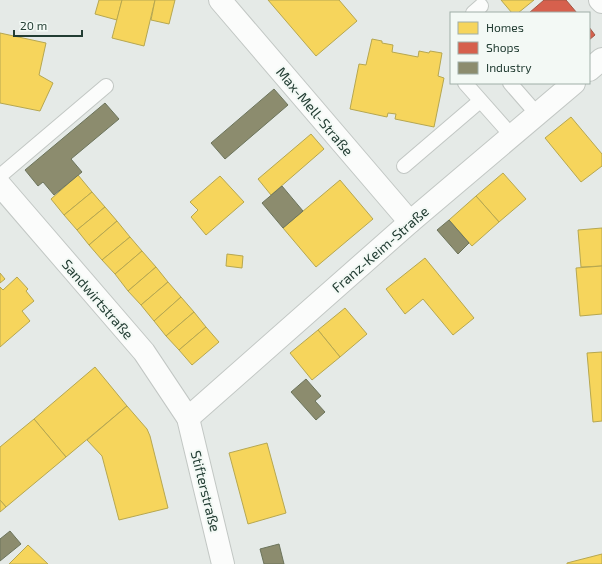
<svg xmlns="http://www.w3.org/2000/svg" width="602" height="564" viewBox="0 0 602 564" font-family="'Exo 2',sans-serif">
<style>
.homes{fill:#f6d55c;stroke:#b6a750}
.shops{fill:#d6604d;stroke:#a05645}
.industry{fill:#8c8c6e;stroke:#6c745c}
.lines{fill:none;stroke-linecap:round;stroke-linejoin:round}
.service-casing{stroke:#c2c7c4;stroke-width:16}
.minor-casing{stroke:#c2c7c4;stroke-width:24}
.service{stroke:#fbfcfb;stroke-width:14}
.minor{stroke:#fbfcfb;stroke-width:22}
.labels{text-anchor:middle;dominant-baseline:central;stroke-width:4;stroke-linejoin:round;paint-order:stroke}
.street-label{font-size:14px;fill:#223d33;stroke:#f3f9f5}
</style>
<rect width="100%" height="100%" fill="#e5eae7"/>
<!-- homes -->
<g class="homes">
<polygon points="99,0 122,0 117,20 95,14"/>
<polygon points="122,0 155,0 144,46 112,38"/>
<polygon points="155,0 175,0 169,24 151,20"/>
<polygon points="268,0 339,0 357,21 316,56"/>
<polygon points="501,0 534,0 518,13 512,13"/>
<polygon points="0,33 46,43 39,75 53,83 40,111 0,103"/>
<polygon points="372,39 382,41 382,43 393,45 392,52 418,57 419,51 429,53 430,51 442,53 438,76 444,78 434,127 395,119 396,114 388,113 387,117 350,109 359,64 366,65"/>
<polygon points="571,117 602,154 602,166 581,182 545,138"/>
<polygon points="311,134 324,149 271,195 258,179"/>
<polygon points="503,173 526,199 499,222 476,196"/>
<polygon points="78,175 92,192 64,215 51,199"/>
<polygon points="220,176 244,202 206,235 191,217 198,210 190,202"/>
<polygon points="340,180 373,219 316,267 283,228"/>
<polygon points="92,192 105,207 77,230 64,215"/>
<polygon points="476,196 499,222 472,246 449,220"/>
<polygon points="105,207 117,221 89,245 77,230"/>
<polygon points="117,221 130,237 102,260 89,245"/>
<polygon points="602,228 602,266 581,267 578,230"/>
<polygon points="130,237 142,251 115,274 102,260"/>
<polygon points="142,251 156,267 128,291 115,274"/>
<polygon points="227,254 243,256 242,268 226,266"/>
<polygon points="425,258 474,318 453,335 423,299 405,314 386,289"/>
<polygon points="602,266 602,314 580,316 576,268"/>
<polygon points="156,267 168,282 141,305 128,291"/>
<polygon points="0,273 5,279 0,283"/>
<polygon points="17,277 28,289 26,291 34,301 22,311 30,321 0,347 0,287 3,290"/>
<polygon points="168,282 181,297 154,321 141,305"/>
<polygon points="181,297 194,312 166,336 154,321"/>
<polygon points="345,308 367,334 340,357 318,330"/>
<polygon points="194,312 206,327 179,350 166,336"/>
<polygon points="206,327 219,342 192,365 179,350"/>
<polygon points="318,330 340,357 312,380 290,353"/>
<polygon points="602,352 602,421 593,422 587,353"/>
<polygon points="95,367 127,406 66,457 34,419"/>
<polygon points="127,406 147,429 150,436 168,508 119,520 102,456 87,440"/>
<polygon points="34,419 66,457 6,507 0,500 0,447"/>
<polygon points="267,443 286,513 248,524 229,453"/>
<polygon points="0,500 6,507 0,512"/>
<polygon points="28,545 48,564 9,564"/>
<polygon points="602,554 602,564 567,564 567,563"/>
</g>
<!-- shops -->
<g class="shops">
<polygon points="544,0 566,0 577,13 529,13"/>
<polygon points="589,27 595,35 589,40"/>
</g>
<!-- industry -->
<g class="industry">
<polygon points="274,89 288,105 225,159 211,143"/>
<polygon points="105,103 119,119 71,159 82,172 54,195 43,182 38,186 25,170"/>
<polygon points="282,186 303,211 283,228 262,203"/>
<polygon points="449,220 469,243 458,254 437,230"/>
<polygon points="306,379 321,396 315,401 325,412 316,420 291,392"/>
<polygon points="10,531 21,544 0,561 0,539"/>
<polygon points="279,544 284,564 264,564 260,549"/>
</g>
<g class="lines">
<!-- service casing -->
<g class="service-casing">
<g id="service">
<polyline points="473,13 481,6"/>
<polyline points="465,83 512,136"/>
<polyline points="510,83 537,114"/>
<polyline points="404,166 480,101"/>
<polyline points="0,176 106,86"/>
</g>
</g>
<!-- minor casing -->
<g class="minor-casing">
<g id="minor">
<polyline points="220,0 410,222"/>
<polyline points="600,0 602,2"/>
<polyline points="589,70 602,59"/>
<polyline points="0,185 144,352 188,418 223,564"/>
<polyline points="188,418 410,222 574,83"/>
</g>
</g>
<!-- service -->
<use href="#service" class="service"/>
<!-- minor -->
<use href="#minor" class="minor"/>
</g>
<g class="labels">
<!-- street labels -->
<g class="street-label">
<text transform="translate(315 111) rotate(50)">Max-Mell-Straße</text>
<text transform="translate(380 249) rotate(-41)">Franz-Keim-Straße</text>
<text transform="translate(98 299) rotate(49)">Sandwirtstraße</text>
<text transform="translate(206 491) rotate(76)">Stifterstraße</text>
</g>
</g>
<!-- legend -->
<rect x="450" y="12" width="140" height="72" fill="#f3f9f5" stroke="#9faea7"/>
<rect x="458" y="22" width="20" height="12" fill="#f6d55c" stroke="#9faea7"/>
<text x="486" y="32" font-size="12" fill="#223d33">Homes</text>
<rect x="458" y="42" width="20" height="12" fill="#d6604d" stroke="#9faea7"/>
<text x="486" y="52" font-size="12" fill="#223d33">Shops</text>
<rect x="458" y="62" width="20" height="12" fill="#8c8c6e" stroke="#9faea7"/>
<text x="486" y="72" font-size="12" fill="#223d33">Industry</text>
<!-- scale -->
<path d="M14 30v6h68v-6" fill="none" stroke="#223d33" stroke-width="2"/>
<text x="20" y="30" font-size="12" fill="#223d33" stroke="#f3f9f5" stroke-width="3" paint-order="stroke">20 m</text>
</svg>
